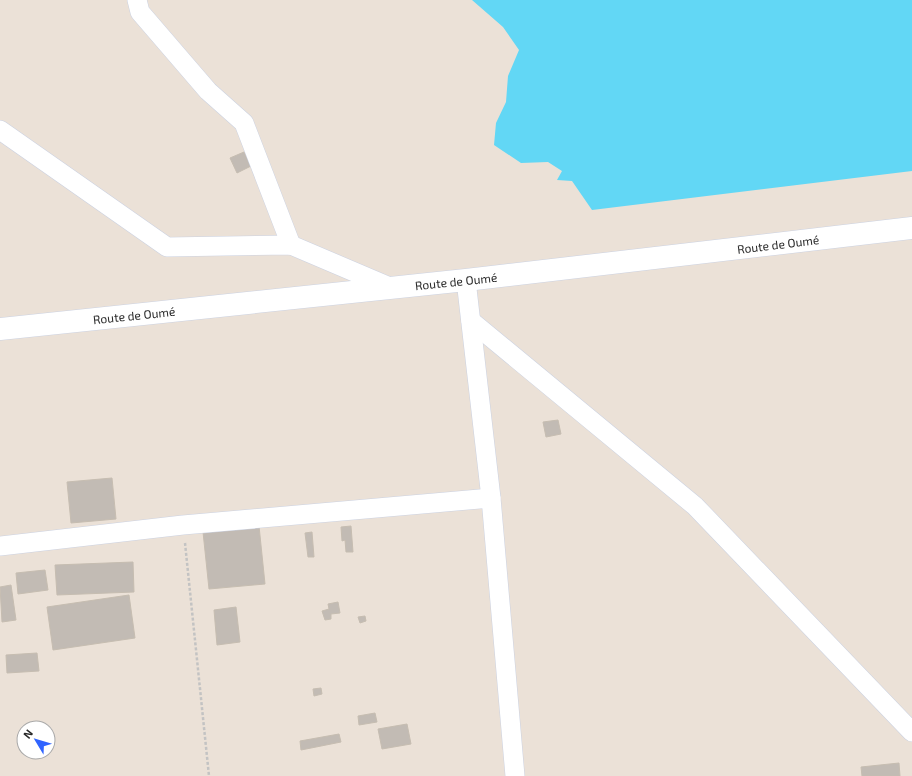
<svg xmlns="http://www.w3.org/2000/svg" width="912" height="776" viewBox="0 0 912 776" font-family="'Exo 2',sans-serif">
<style>
.water{fill:#62d7f5}
.building{fill:#c2bbb4;stroke:#c6bdb1}
.lines{fill:none;stroke-linecap:round;stroke-linejoin:round}
.minor-casing{stroke:#ccd2e1;stroke-width:20}
.secondary-casing{stroke:#ccd2e1;stroke-width:23}
.path{stroke:#c3c3c3;stroke-width:2.5;stroke-dasharray:3 2;stroke-linecap:butt}
.minor{stroke:#fff;stroke-width:19}
.secondary{stroke:#fff;stroke-width:22}
.labels{text-anchor:middle;dominant-baseline:central;stroke-width:4;stroke-linejoin:round;paint-order:stroke}
.street-label{font-size:12px;fill:#272727;stroke:#fff}
</style>
<rect width="100%" height="100%" fill="#ebe1d7"/>
<!-- water -->
<polygon class="water" points="472,0 912,0 912,171 592,210 572,181 557,180 562,171 548,162 521,163 494,145 496,123 506,102 508,76 519,50 503,27"/>
<!-- building -->
<g class="building">
<polygon points="244,152 251,166 237,173 230,158"/>
<polygon points="558,420 561,434 546,437 543,422"/>
<polygon points="112,478 116,519 71,523 67,482"/>
<polygon points="259,526 265,584 209,589 203,532"/>
<polygon points="351,526 353,552 346,552 345,540 342,541 341,527"/>
<polygon points="312,532 314,557 308,557 305,533"/>
<polygon points="133,562 134,592 57,595 55,565"/>
<polygon points="45,570 48,590 18,594 16,573"/>
<polygon points="11,585 16,620 2,622 0,587"/>
<polygon points="129,595 135,638 53,650 47,607"/>
<polygon points="338,602 340,613 331,614 331,619 325,620 322,611 329,609 328,604"/>
<polygon points="236,607 240,642 217,645 214,610"/>
<polygon points="365,616 366,621 360,623 358,617"/>
<polygon points="37,653 39,671 7,673 6,655"/>
<polygon points="321,688 322,694 314,696 313,689"/>
<polygon points="375,713 377,722 359,725 358,716"/>
<polygon points="407,724 411,744 382,749 378,729"/>
<polygon points="339,734 341,742 301,750 300,741"/>
<polygon points="899,763 900,776 862,776 861,767"/>
</g>
<g class="lines">
<!-- minor casing -->
<g class="minor-casing">
<g id="minor">
<polyline points="137,0 140,12 208,91 244,123 291,245"/>
<polyline points="0,130 167,247 291,245 392,288"/>
<polyline points="466,280 491,498 515,776"/>
<polyline points="471,321 695,506 912,732"/>
<polyline points="0,546 183,525 491,498"/>
</g>
</g>
<!-- secondary casing -->
<g class="secondary-casing">
<polyline id="secondary" points="0,329 466,280 912,228"/>
</g>
<!-- path -->
<polyline class="path" points="185,543 209,776"/>
<!-- minor -->
<use href="#minor" class="minor"/>
<!-- secondary -->
<use href="#secondary" class="secondary"/>
</g>
<g class="labels">
<!-- street labels -->
<g class="street-label">
<text transform="translate(778 244) rotate(-7)">Route de Oumé</text>
<text transform="translate(456 281) rotate(-6)">Route de Oumé</text>
<text transform="translate(134 315) rotate(-6)">Route de Oumé</text>
</g>
</g>
<!-- north arrow -->
<g transform="translate(36 740) rotate(308)"><circle r="19" fill="#ffffff" stroke="#a9a9a9"/>
<path d="M0-3L7 15L0 10L-7 15Z" fill="#3064ff"/>
<text y="-6" font-size="11" font-weight="bold" text-anchor="middle" fill="#272727">N</text>
</g>
</svg>
